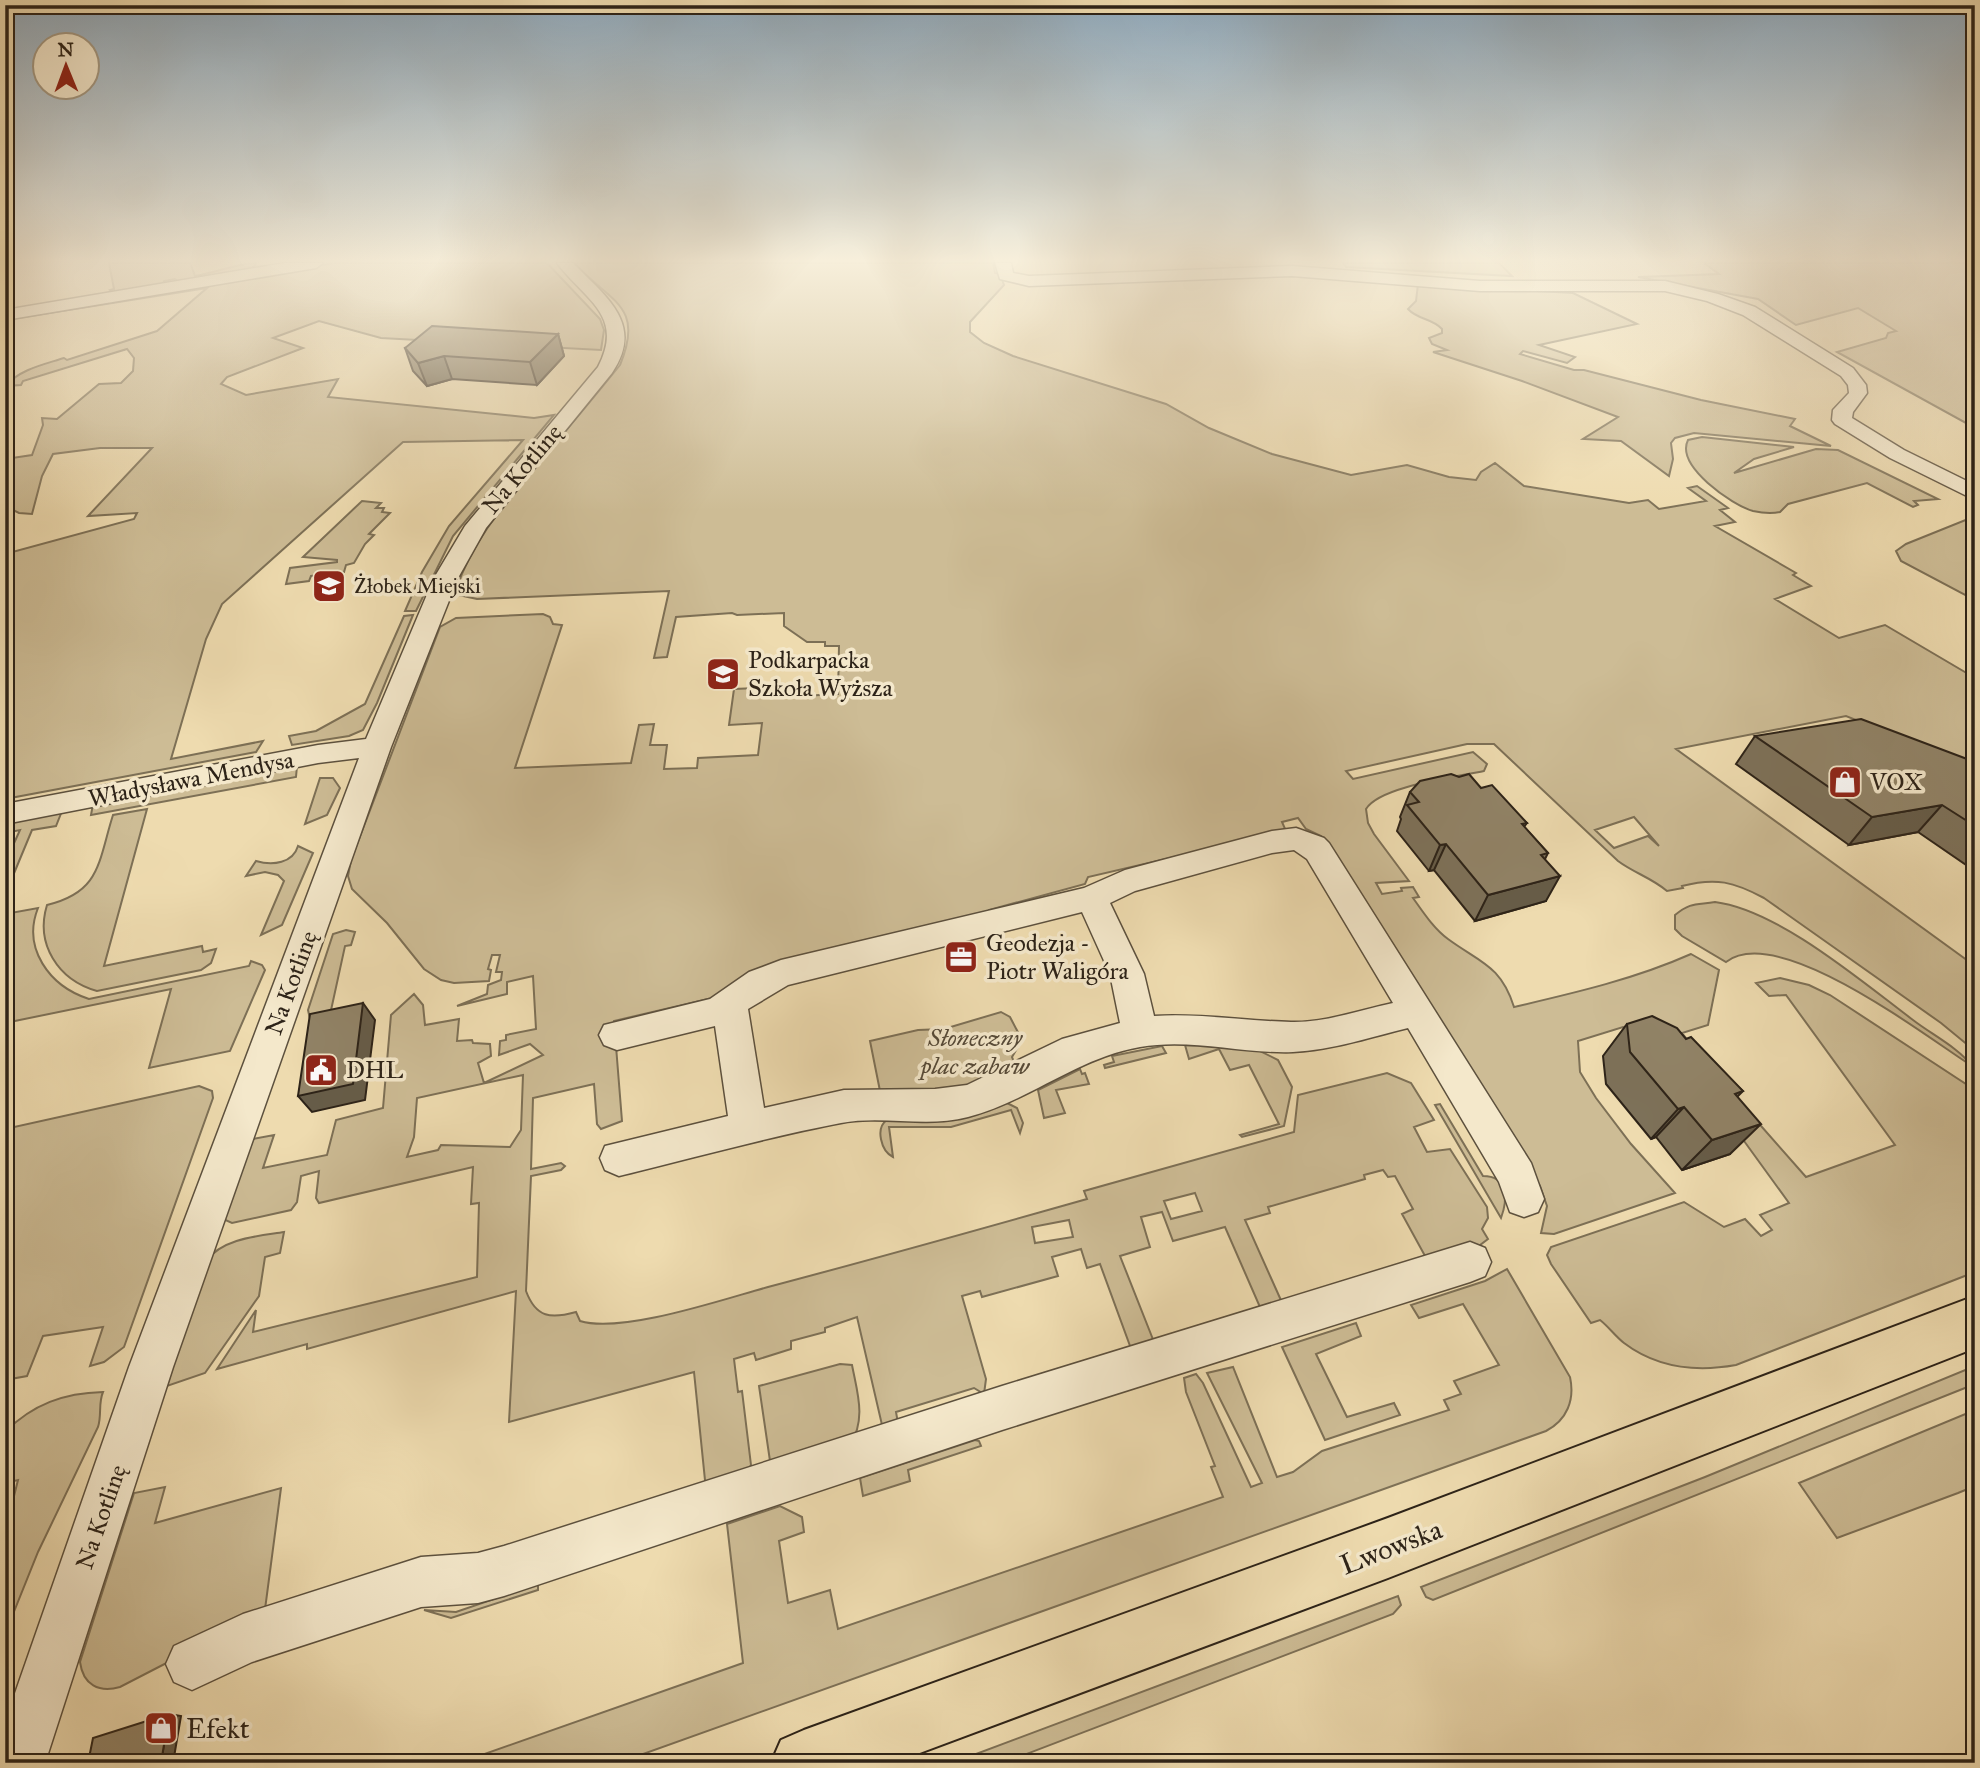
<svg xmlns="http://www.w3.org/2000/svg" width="1980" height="1768" viewBox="0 0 1980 1768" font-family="'IM FELL Great Primer',serif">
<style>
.green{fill:#cdbc95;stroke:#7d7056;stroke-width:2;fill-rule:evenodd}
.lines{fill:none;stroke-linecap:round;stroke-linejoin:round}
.minor-casing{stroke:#5d513e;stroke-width:3}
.major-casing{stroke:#2d2318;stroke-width:4}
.minor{fill:#f4e8cb;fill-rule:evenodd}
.major{fill:#eedbaf;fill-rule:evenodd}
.wall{fill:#7d7159;stroke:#2d2318;stroke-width:2}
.shaded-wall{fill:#665c48;stroke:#2d2318;stroke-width:2}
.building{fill:#918367;stroke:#2d2318;stroke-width:2}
.labels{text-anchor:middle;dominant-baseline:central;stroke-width:7;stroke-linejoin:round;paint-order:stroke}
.far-poi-label{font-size:21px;fill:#2d2318;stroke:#f4e8cb;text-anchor:start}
.street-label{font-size:24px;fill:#2d2318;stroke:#f4e8cb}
.poi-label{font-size:24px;fill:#2d2318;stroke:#f4e8cb;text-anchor:start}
.park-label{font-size:24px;font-style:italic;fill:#554937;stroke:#f4e8cb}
.near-street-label{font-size:28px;fill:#2d2318;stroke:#f4e8cb}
.near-poi-label{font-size:28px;fill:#2d2318;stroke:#f4e8cb;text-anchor:start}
</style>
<rect width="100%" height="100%" fill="#eedbaf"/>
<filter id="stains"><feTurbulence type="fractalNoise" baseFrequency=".00286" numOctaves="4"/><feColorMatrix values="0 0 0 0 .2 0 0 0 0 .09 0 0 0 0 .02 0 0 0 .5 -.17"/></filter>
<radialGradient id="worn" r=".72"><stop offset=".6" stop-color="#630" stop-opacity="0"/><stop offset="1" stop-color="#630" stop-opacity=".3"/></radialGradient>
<!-- green -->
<g class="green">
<path d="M 109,263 L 190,263 L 195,276 C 214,273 239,263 256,263 L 252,269 L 179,283 L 175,279 L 164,281 L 163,285 L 113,293 L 110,290 L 114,289 Z"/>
<path d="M 334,263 L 547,263 L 600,319 L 604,330 L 601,350 L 381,338 L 319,321 L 273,338 L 303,348 L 227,377 L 221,384 L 246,395 L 338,379 L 328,397 L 534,418 L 554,415 L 453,536 L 416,611 L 405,611 L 422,572 L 449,526 L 523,440 L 403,442 L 222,604 L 206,639 L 171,759 L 263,741 L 256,752 L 5,799 L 5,554 L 134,519 L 137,513 L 88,516 L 152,448 L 100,448 L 53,454 L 42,476 L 32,514 L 19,513 L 5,506 L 5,459 L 32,455 L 43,425 L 42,418 L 57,419 L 99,384 L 121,383 L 133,371 L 134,358 L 127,349 L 23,381 L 21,385 L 5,386 C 21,369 42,365 64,358 L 67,360 L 157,331 L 207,288 L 5,320 L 5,318 Z"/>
<path d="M 574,263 L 993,263 L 995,273 L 1000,274 L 1004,285 L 970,322 L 970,332 L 984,343 L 1013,356 L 1166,404 L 1209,428 L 1272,454 L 1351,475 L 1407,465 L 1449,477 L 1476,480 L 1481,472 L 1495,463 L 1524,486 L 1629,503 L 1648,500 L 1659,509 L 1706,501 L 1688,488 L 1697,486 L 1728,508 L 1720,510 L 1735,522 L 1715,526 L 1796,573 L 1793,575 L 1811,586 L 1775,599 L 1839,638 L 1885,625 L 1975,678 L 1975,767 L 1846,716 L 1676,749 L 1975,966 L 1975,1051 L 1941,1023 L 1764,898 C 1734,882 1716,877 1682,886 L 1683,888 L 1667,891 C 1652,878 1634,873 1618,861 L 1494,744 L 1467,744 L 1346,771 L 1353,779 L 1473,752 L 1487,764 L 1484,771 C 1457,777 1380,786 1366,809 L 1368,823 L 1374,834 L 1409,881 L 1376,883 L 1382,894 L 1402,891 L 1401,888 L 1413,887 L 1419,897 L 1413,898 C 1423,912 1434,929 1448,939 C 1479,962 1501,965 1514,1007 C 1574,993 1635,979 1691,954 L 1719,970 L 1708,1025 L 1682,1033 L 1693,1047 L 1667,1049 L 1623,1027 L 1578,1041 L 1580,1072 L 1596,1098 L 1631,1144 L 1675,1193 L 1554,1234 L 1541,1233 L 1547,1206 L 1540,1186 L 1321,836 L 1306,829 L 1298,818 L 1282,822 L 1286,831 L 1088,877 L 1085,884 L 989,910 L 989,913 L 721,996 L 614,1021 L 622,1121 L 601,1129 L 597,1124 L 594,1084 L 533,1098 L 531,1169 L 561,1163 L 565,1166 L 561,1170 L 531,1176 L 526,1291 C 536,1318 551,1319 576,1312 L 580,1321 C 622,1334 724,1299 768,1287 C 874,1259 981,1229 1087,1199 L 1084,1191 L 1294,1132 L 1298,1095 L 1387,1073 L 1411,1083 L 1434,1120 L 1414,1127 L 1427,1152 L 1450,1149 L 1487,1207 L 1488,1218 L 1482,1229 L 1488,1239 L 1476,1248 L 1430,1265 L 1402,1214 L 1413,1209 L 1395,1176 L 1388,1177 L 1383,1170 L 1364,1175 L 1365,1179 L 1268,1207 L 1270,1213 L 1245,1220 L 1284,1307 L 1263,1314 L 1225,1227 L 1173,1241 L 1162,1212 L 1141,1217 L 1150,1247 L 1120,1256 L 1156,1347 L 1133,1354 L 1100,1264 L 1087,1268 L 1081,1249 L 1052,1257 L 1058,1276 L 982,1297 L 980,1291 L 962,1296 L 986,1379 L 984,1394 L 974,1388 L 896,1412 L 899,1429 L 882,1425 L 857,1317 L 825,1328 L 825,1332 L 791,1341 L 791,1349 L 756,1360 L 754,1353 L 734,1359 L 738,1392 L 742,1391 L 751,1465 L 744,1480 L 713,1490 L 705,1480 L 694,1372 L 509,1422 L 516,1291 L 307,1349 L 307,1344 L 217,1369 L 256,1310 L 253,1332 L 477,1277 L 479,1203 L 471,1204 L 473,1167 L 319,1203 L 316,1198 L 319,1171 L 301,1176 L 297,1202 L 291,1210 L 232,1223 L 223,1219 L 248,1140 L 274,1135 L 263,1168 L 327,1155 L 336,1120 L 383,1108 L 391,1015 L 414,994 L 423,1005 L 425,1025 L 459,1019 L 457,1041 L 472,1040 L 473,1043 L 490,1044 L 491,1056 L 478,1063 L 484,1083 L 543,1055 L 530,1044 L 499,1055 L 500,1041 L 506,1040 L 506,1035 L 536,1029 L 533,976 L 507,982 L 507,994 L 457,1006 L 487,994 L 488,985 L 501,980 L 502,972 L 496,972 L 500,955 L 492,955 L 488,969 L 491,970 L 489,981 L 454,983 L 441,980 L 424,969 L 387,923 L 352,889 L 348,876 L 351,860 L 440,627 L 456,618 L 543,614 L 550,617 L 553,624 L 562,625 L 515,768 L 631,763 L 639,725 L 654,724 L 650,745 L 667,745 L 664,769 L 697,768 L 698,758 L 758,755 L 762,723 L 729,725 L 734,689 L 784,687 L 784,697 L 838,694 L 839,646 L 825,646 L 825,642 L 807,642 L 784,626 L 784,613 L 737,615 L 732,613 L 676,617 L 667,657 L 654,658 L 669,591 L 477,599 L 459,595 L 456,590 C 471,543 503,506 534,469 C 563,434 592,400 620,365 C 645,305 610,302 574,263 ZM 1634,817 L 1659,846 L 1648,836 L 1614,848 L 1595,830 ZM 523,1075 L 521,1130 L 510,1147 L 441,1145 L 438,1150 L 407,1157 L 414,1137 L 417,1098 ZM 1195,1193 L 1202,1211 L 1171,1219 L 1164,1201 ZM 1069,1220 L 1073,1237 L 1035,1243 L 1032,1227 Z"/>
<polygon points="1343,263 1499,263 1512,276 1346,267"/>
<polygon points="1704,263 1975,263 1975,428 1837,352 1886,338 1888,333 1896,331 1858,308 1796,325 1758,299 1638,277 1719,274"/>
<path d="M 1418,284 L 1573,293 L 1637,324 L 1539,345 L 1575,357 L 1567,363 L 1523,351 L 1520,354 L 1574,370 L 1584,370 L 1701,400 L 1795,419 L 1790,426 L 1831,446 L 1694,433 L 1675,438 L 1671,443 L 1673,459 L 1669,476 L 1621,441 L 1583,439 L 1618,417 L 1522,381 L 1433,352 L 1447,350 L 1432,344 L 1429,338 L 1442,333 L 1442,329 C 1432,318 1418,320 1408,309 L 1416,301 Z"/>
<path d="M 1702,437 L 1794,447 L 1754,459 L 1734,473 L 1816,449 L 1838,450 L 1938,499 L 1914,501 L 1918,505 L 1913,507 L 1867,483 L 1788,504 L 1780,512 C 1771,514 1762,513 1753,511 C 1732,505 1675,466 1688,440 Z"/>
<polygon points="362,501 381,503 376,508 384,508 382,512 390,513 369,534 374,535 365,544 354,563 346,565 344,572 311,576 309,581 286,584 290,568 337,562 337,560 303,557"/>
<polygon points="1968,519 1975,519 1975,593 1967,596 1901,561 1896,551 1906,544"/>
<polygon points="413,615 377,703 363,730 349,736 292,745 289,736 316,731 365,704 404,616"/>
<polygon points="297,766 296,777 91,815 93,804"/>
<polygon points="320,778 333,778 340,788 327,815 305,824"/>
<path d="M 147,809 L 104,966 L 202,946 L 203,952 L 216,949 L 211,963 L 201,970 L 97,991 C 58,980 35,944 47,905 C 101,892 98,862 113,815 Z"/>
<polygon points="62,811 56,826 32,830 5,895 5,863 20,830 5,833 5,822"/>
<path d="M 298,846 L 313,853 L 282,925 L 261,935 L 284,881 L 278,875 L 265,872 L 246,876 L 256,861 C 273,866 293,863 298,846 Z"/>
<path d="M 1715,902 C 1778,910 1861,981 1913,1020 C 1931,1034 1959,1048 1972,1066 C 1925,1036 1778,922 1726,962 L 1682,936 L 1675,929 L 1675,915 C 1691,902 1696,905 1715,902 Z"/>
<path d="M 38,908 C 22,948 49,986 89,999 L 249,966 L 251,961 L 262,965 L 265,970 L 230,1051 L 149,1068 L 171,989 L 5,1023 L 5,914 Z"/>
<polygon points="346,930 355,932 351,945 345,946 328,1024 310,1019 308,1010 333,934"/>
<path d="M 1780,978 L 1809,985 L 1830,995 L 1975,1090 L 1975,1272 L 1736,1365 C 1697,1372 1657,1368 1624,1343 C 1615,1336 1609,1327 1600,1320 L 1591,1323 L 1551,1264 L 1547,1255 L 1551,1247 L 1684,1202 L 1724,1227 L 1745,1219 L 1761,1236 L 1772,1230 L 1760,1215 L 1789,1203 L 1731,1123 L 1747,1110 L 1806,1177 L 1895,1145 L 1786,995 L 1769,996 L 1756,983 Z"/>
<polygon points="1001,1012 1010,1017 1022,1040 1012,1057 1016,1067 961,1090 880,1091 870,1041 918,1030 944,1029"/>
<polygon points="1185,1045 1250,1046 1278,1060 1292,1087 1284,1126 1242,1137 1240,1135 1279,1124 1249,1065 1230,1070 1219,1049 1189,1059"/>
<polygon points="1162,1046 1166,1053 1105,1068 1104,1065 1114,1062 1112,1056"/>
<polygon points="1080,1069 1082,1074 1085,1073 1089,1084 1056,1090 1065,1113 1044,1118 1038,1090"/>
<polygon points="199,1086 212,1091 213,1098 124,1347 104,1362 90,1366 103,1327 43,1336 27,1376 5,1380 5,1129"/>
<path d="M 1007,1103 L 1017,1108 L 1023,1123 L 1020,1133 L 1011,1110 L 951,1127 L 889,1127 L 893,1157 C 881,1151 875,1128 887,1120 L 966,1117 Z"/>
<path d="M 1440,1104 L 1483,1176 C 1508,1176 1508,1199 1501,1218 L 1435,1105 Z"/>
<path d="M 284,1232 L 280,1253 L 265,1257 L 259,1296 L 205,1373 L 167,1386 L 206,1261 C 223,1238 259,1236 284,1232 Z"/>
<path d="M 1507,1269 L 1570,1377 C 1575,1400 1567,1420 1546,1431 L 618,1763 L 459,1763 L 743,1663 L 727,1524 L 780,1506 L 802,1517 L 804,1532 L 779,1541 L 788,1603 L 830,1590 L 838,1629 L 1223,1497 L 1211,1467 L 1215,1466 L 1186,1392 L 1184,1378 L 1196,1374 L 1203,1383 L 1251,1487 L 1262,1483 L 1207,1373 L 1233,1367 L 1277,1477 L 1293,1472 L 1322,1451 L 1449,1410 L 1444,1400 L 1461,1394 L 1454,1381 L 1499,1365 L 1463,1304 L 1419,1318 L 1411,1305 L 1485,1281 Z"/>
<polygon points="1356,1323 1361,1336 1316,1354 1347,1417 1394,1403 1400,1415 1325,1440 1282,1347"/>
<path d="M 840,1364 L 852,1365 C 858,1396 866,1417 850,1447 L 770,1461 L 759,1386 Z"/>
<polygon points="1975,1366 1975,1384 1433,1600 1426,1597 1421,1587 1705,1477"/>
<path d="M 103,1392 C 98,1404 102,1414 98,1427 L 38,1552 L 5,1634 L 5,1532 L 18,1480 L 5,1483 L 5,1432 C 33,1404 64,1393 103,1392 Z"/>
<polygon points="1975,1410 1975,1486 1958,1493 1837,1538 1799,1483"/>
<polygon points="975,1440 979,1441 981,1446 908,1470 910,1481 863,1496 860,1478"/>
<path d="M 165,1487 L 155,1523 L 281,1488 L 264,1617 L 244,1623 L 120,1687 C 99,1693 83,1685 80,1662 L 134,1493 Z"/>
<polygon points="538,1584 538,1590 451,1618 424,1610 456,1612"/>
<polygon points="1398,1596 1401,1605 1393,1614 1003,1763 952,1763"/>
</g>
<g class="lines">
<!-- minor casing -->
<g class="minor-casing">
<g id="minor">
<polygon points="285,263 323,263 316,268 5,320 5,310"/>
<path d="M 557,263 L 573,263 C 606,297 645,324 612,373 L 486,528 L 458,578 L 391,747 L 173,1367 L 45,1763 L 5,1763 L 5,1722 L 129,1367 L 359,758 L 318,763 L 5,824 L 5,804 L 318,745 L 366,739 L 434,578 L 465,526 L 598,367 C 625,315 585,300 557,263 Z"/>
<polygon points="995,263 1011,263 1013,273 1029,276 1292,266 1480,281 1665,281 1718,294 1755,307 1853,368 1866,385 1867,393 1853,412 1852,418 1904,450 1975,485 1975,500 1890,458 1835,424 1832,420 1833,410 1849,393 1848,385 1841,376 1743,315 1707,301 1665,291 1480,291 1292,276 1029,286 1000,279"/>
<path d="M 1296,828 L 1324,838 L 1329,843 L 1531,1163 L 1544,1199 L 1538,1212 L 1524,1217 L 1510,1212 L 1499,1182 L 1408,1028 C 1371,1037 1332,1050 1293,1052 C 1242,1054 1191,1038 1140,1047 C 1077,1058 1029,1101 968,1117 C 927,1128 883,1115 841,1123 C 767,1137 693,1158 619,1176 L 605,1170 L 600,1158 L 605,1146 L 728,1116 L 715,1026 L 617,1050 L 604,1045 L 599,1035 L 604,1025 L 710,999 L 749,972 L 781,960 L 1084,888 L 1125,870 L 1272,831 ZM 1294,850 L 1307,859 L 1393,1003 C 1360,1010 1324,1023 1291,1022 C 1245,1021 1200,1013 1154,1016 L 1144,974 L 1110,903 L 1135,891 L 1272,853 ZM 1082,912 L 1110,974 L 1120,1023 L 1062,1039 L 967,1085 L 935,1089 L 844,1090 L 764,1108 L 748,1009 L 788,985 Z"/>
<polygon points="1470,1242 1485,1248 1491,1262 1485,1276 1470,1282 1002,1430 504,1596 478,1603 421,1607 252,1662 192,1690 174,1682 166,1664 174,1646 243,1614 421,1557 478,1553 504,1546 1002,1386"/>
</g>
</g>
<!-- major casing -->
<g class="major-casing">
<polygon id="major" points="1975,1296 1975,1348 1388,1578 893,1763 771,1763 781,1740 804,1730 1388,1518"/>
</g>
<!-- minor -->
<use href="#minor" class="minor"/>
<!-- major -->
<use href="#major" class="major"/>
</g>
<!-- wall -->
<g class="wall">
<polygon points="558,334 564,356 537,385 452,379 427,386 413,371 405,348"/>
<polygon points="1755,736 1975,762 1975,871 1918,832 1849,845 1736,764"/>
<polygon points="1481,788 1527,823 1524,827 1548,853 1545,859 1546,901 1475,921 1434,870 1429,871 1397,831 1401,819 1400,817 1410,792"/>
<polygon points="1627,1024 1686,1039 1743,1091 1737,1097 1730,1154 1682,1170 1656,1137 1651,1139 1606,1084 1603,1056"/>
</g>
<!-- shaded-wall -->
<g class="shaded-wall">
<polygon points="558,334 564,356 537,385 530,362"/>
<polygon points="444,356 452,379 427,386 418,363"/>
<polygon points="1942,805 1918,832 1849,845 1872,817"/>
<polygon points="1446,844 1434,870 1429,871 1440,845"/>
<polygon points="1560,876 1546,901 1475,921 1488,895"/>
<polygon points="363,1003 375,1020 365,1100 312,1112 298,1096"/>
<polygon points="1684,1107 1656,1137 1651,1139 1678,1109"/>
<polygon points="1761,1124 1730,1154 1682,1170 1712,1140"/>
<polygon points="169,1714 181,1716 173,1763 161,1763"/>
</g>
<!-- building -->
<g class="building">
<polygon points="432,326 558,334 530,362 444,356 418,363 405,348"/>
<polygon points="1861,719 1975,762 1975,826 1942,805 1872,817 1755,736"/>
<polygon points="1451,774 1459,777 1469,774 1481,788 1492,785 1527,823 1522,824 1548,853 1541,855 1560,876 1488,895 1446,844 1440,845 1407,805 1419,802 1410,792 1420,781"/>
<polygon points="363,1003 353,1084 298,1096 310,1014"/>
<polygon points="1652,1016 1677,1028 1686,1039 1691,1037 1743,1091 1735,1094 1761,1124 1712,1140 1684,1107 1678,1109 1630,1052 1627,1024"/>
<polygon points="169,1714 161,1763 88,1763 93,1738"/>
</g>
<!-- sky -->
<linearGradient id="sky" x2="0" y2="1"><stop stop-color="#90aabd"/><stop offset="0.51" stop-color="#f7efdb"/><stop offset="1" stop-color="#f7efdb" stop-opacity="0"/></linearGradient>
<rect width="1980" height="511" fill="url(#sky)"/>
<!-- icons -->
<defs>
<g id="school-square" transform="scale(1.75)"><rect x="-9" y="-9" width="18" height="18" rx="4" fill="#8f2418" stroke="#f4e8cb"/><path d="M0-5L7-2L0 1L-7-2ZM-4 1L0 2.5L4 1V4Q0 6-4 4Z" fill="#fff"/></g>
<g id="university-square" transform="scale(1.75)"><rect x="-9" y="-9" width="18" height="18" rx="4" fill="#8f2418" stroke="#f4e8cb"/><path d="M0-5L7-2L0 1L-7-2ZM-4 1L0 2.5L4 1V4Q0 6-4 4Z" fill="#fff"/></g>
<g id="shop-square" transform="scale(1.75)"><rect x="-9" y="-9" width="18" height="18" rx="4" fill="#8f2418" stroke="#f4e8cb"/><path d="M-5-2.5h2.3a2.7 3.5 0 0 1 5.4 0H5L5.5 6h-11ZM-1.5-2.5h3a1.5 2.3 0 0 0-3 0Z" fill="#fff"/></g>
<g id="office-square" transform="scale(1.75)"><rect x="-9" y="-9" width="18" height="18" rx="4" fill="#8f2418" stroke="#f4e8cb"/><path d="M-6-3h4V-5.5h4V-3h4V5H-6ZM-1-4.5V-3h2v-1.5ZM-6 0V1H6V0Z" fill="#fff"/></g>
<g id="civic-square" transform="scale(1.75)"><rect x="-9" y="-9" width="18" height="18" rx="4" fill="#8f2418" stroke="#f4e8cb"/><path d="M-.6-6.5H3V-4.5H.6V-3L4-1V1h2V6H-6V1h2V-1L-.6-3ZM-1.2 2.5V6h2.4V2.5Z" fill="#fff"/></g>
</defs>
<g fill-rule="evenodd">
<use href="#school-square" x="329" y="586"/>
<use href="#university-square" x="723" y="674"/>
<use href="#shop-square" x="1845" y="782"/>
<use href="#office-square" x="961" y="957"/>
<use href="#civic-square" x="321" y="1070"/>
<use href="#shop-square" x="161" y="1728"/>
</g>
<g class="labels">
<!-- far-poi labels -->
<g class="far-poi-label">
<text x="354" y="586">Żłobek Miejski</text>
</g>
<!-- street labels -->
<g class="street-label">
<text transform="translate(522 469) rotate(-50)">Na Kotlinę</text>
<text transform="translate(191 779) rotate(-11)">Władysława Mendysa</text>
<text transform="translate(291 983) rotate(-70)">Na Kotlinę</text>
<text transform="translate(101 1517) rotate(-71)">Na Kotlinę</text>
</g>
<!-- poi labels -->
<g class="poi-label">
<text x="748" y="660">Podkarpacka<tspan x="748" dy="28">Szkoła Wyższa</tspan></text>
<text x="1870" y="782">VOX</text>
<text x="986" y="943">Geodezja -<tspan x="986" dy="28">Piotr Waligóra</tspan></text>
<text x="346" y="1070">DHL</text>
</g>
<!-- park labels -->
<g class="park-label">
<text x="975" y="1038">Słoneczny<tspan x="975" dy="28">plac zabaw</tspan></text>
</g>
<!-- near-street labels -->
<g class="near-street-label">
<text transform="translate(1391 1547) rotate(-21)">Lwowska</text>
</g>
<!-- near-poi labels -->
<g class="near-poi-label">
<text x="186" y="1728">Efekt</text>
</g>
</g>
<!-- margin -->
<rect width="1980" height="1768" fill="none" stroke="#eedbaf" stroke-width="28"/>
<rect x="7" y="7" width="1966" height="1754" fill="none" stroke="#2d2318" stroke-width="3.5"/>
<rect x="14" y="14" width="1952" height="1740" fill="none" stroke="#2d2318" stroke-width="2"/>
<!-- north arrow -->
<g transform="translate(66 66) rotate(359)"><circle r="33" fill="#f4e8cb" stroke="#a49983" stroke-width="2"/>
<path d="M0-5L12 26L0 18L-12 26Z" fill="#8f2418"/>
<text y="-10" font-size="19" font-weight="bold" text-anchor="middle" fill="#2d2318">N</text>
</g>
<rect width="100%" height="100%" filter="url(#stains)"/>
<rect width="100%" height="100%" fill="url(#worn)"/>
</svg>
